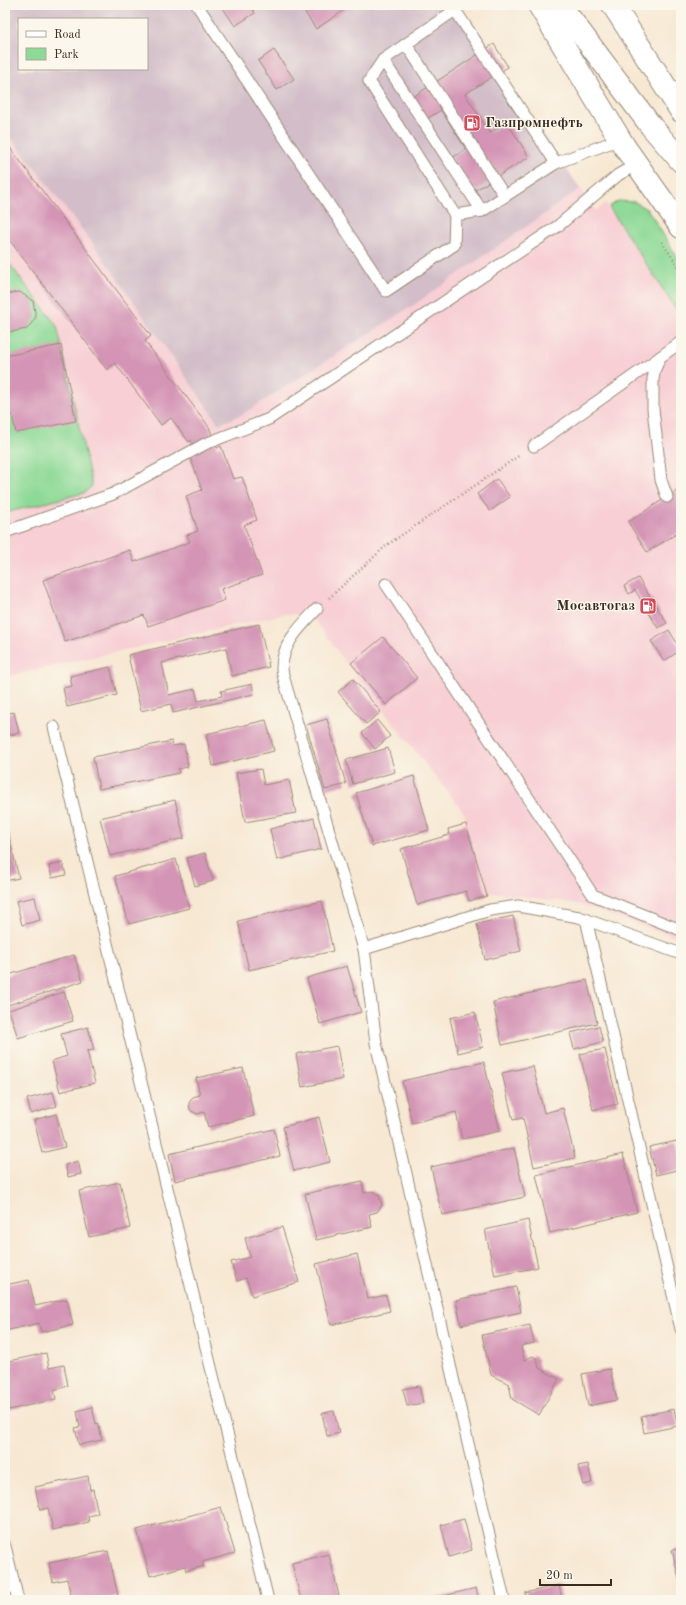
<svg xmlns="http://www.w3.org/2000/svg" width="686" height="1605" viewBox="0 0 686 1605" font-family="'Old Standard TT',serif">
<style>
.built{fill:#f7cfd4}
.industrial{fill:#d2bdc8;fill-rule:evenodd}
.green{fill:#8dd996;stroke:#64825a}
.building{fill:#d494b5}
.lines{fill:none;stroke-linecap:round;stroke-linejoin:round}
.service-casing{stroke:#998978;stroke-width:13}
.minor-casing{stroke:#998978;stroke-width:24}
.trunk-casing{stroke:#998978;stroke-width:24}
.path{stroke:#998978;stroke-width:2.5;stroke-dasharray:1 3;stroke-linecap:butt}
.service{stroke:#fff;stroke-width:11}
.minor{stroke:#fff;stroke-width:22}
.trunk{stroke:#fff;stroke-width:22}
.labels{text-anchor:middle;dominant-baseline:central;stroke-width:3;stroke-linejoin:round;paint-order:stroke}
.poi-label{font-size:15px;font-weight:bold;fill:#3b2a1e;stroke:#fbf7ec;text-anchor:start}
</style>
<rect width="100%" height="100%" fill="#fbf7ec"/>
<filter id="ink" filterUnits="userSpaceOnUse"><feTurbulence type="fractalNoise" baseFrequency=".025" numOctaves="2"/><feDisplacementMap in="SourceGraphic" scale="8" xChannelSelector="R" yChannelSelector="G"/><feConvolveMatrix kernelMatrix="1 2 1 2 8 2 1 2 1" color-interpolation-filters="sRGB"/></filter>
<filter id="wash" filterUnits="userSpaceOnUse"><feTurbulence type="fractalNoise" baseFrequency=".012" numOctaves="4" result="noise"/><feDisplacementMap in="SourceGraphic" scale="16" xChannelSelector="R" yChannelSelector="G"/><feGaussianBlur stdDeviation="0.9" result="paint"/><feColorMatrix in="noise" values="0 0 0 0 0 0 0 0 0 0 0 0 0 0 0 0 0 1.4 0 .05"/><feComposite in="paint" operator="in"/></filter>
<g filter="url(#wash)">
<rect width="100%" height="100%" fill="#f7e8d3"/>
<!-- built -->
<polygon class="built" points="455,5 596,211 606,203 681,317 681,939 574,903 487,892 466,821 465,814 355,675 311,615 285,614 5,677 5,130 94,245"/>
<!-- industrial -->
<path class="industrial" d="M 5,5 L 455,5 L 580,189 L 415,304 L 243,414 L 219,424 L 94,245 L 5,130 ZM 19,19 L 147,19 L 147,69 L 19,69 Z"/>
<!-- green -->
<g class="green">
<polygon points="618,201 635,202 648,210 681,263 681,317 609,207"/>
<polygon points="5,258 57,326 92,486 84,493 5,513"/>
</g>
<g id="blocks">
<!-- building -->
<g class="building">
<polygon points="221,5 250,5 255,13 235,26"/>
<polygon points="300,5 352,5 316,29"/>
<polygon points="494,44 508,67 465,94 490,133 507,122 529,157 474,191 452,158 466,149 441,110 419,124 405,102"/>
<polygon points="274,50 294,79 277,90 258,61"/>
<polygon points="5,141 151,336 145,341 209,427 217,448 221,446 233,479 242,477 257,520 244,525 262,575 221,589 225,600 148,626 144,615 65,642 43,580 130,550 134,562 190,542 187,535 198,531 186,496 202,490 190,457 196,454 191,440 189,442 171,418 161,425 115,363 107,370 5,234"/>
<polygon points="20,292 33,301 36,317 27,329 11,332 5,328 5,294"/>
<polygon points="61,345 76,421 16,433 12,415 5,416 5,388 7,388 5,378 5,356"/>
<polygon points="497,479 510,497 490,511 477,494"/>
<polygon points="681,488 681,531 647,552 628,522"/>
<polygon points="638,578 667,623 658,628 635,590 629,594 624,586"/>
<polygon points="259,624 269,667 232,676 226,648 162,663 169,695 195,689 198,701 222,696 221,691 252,684 254,694 173,713 171,704 141,711 128,655"/>
<polygon points="669,630 681,650 664,661 651,641"/>
<polygon points="383,637 417,678 386,705 351,663"/>
<polygon points="110,667 117,695 67,707 63,688 72,686 70,676"/>
<polygon points="353,679 381,712 366,724 338,692"/>
<polygon points="14,712 19,733 5,736 5,714"/>
<polygon points="327,719 346,784 325,790 306,725"/>
<polygon points="266,720 274,751 213,766 206,734"/>
<polygon points="377,720 390,736 375,749 362,733"/>
<polygon points="172,741 173,746 184,744 188,767 178,769 179,773 99,789 93,757"/>
<polygon points="388,748 395,772 353,784 346,760"/>
<polygon points="261,769 264,785 289,780 296,813 245,822 236,773"/>
<polygon points="414,776 429,830 372,846 356,793"/>
<polygon points="175,800 184,838 110,856 100,818"/>
<polygon points="314,818 321,849 277,860 270,829"/>
<polygon points="466,824 487,896 469,901 466,891 417,905 401,849 449,835 448,829"/>
<polygon points="8,832 19,878 5,881 5,833"/>
<polygon points="205,853 213,881 195,886 187,858"/>
<polygon points="176,859 189,908 129,924 115,876"/>
<polygon points="63,863 66,875 52,878 49,866"/>
<polygon points="35,897 40,920 22,925 16,901"/>
<polygon points="322,901 333,951 249,970 238,921"/>
<polygon points="513,916 521,951 485,960 477,924"/>
<polygon points="74,955 83,981 8,1005 5,996 5,976"/>
<polygon points="347,966 361,1012 320,1024 307,978"/>
<polygon points="587,980 597,1023 502,1045 493,1002"/>
<polygon points="64,992 73,1021 18,1038 9,1010"/>
<polygon points="475,1012 483,1047 458,1053 450,1018"/>
<polygon points="599,1026 603,1042 574,1049 570,1033"/>
<polygon points="88,1027 94,1050 87,1051 95,1083 60,1092 52,1061 67,1056 61,1034"/>
<polygon points="337,1046 343,1079 302,1087 296,1054"/>
<polygon points="605,1049 618,1104 593,1110 580,1054"/>
<polygon points="484,1062 500,1131 462,1139 456,1112 412,1123 402,1081"/>
<polygon points="533,1066 544,1113 563,1108 575,1158 534,1167 523,1118 513,1120 502,1073"/>
<polygon points="243,1068 254,1116 208,1127 204,1112 197,1114 190,1110 189,1103 193,1097 200,1095 196,1078"/>
<polygon points="53,1092 57,1106 31,1114 27,1099"/>
<polygon points="56,1114 65,1147 42,1153 34,1120"/>
<polygon points="319,1117 330,1162 294,1171 283,1127"/>
<polygon points="274,1129 280,1156 175,1181 169,1154"/>
<polygon points="677,1141 681,1157 681,1169 656,1175 649,1147"/>
<polygon points="514,1148 525,1197 442,1215 431,1167"/>
<polygon points="623,1154 637,1212 550,1233 536,1175"/>
<polygon points="78,1161 81,1174 68,1177 65,1165"/>
<polygon points="362,1181 364,1193 372,1191 379,1195 382,1205 377,1212 369,1214 372,1227 316,1240 305,1194"/>
<polygon points="120,1182 130,1228 89,1237 79,1191"/>
<polygon points="528,1220 538,1267 495,1276 485,1230"/>
<polygon points="282,1227 299,1282 252,1296 246,1278 237,1281 231,1262 250,1257 245,1238"/>
<polygon points="357,1254 368,1299 386,1295 390,1311 331,1325 316,1264"/>
<polygon points="29,1280 35,1306 67,1299 73,1325 41,1332 39,1323 5,1331 5,1285"/>
<polygon points="516,1287 521,1312 461,1325 456,1300"/>
<polygon points="530,1325 534,1343 521,1346 524,1360 533,1356 537,1359 539,1368 559,1379 539,1415 512,1399 509,1384 491,1375 482,1335"/>
<polygon points="46,1353 49,1368 64,1365 68,1386 54,1390 56,1399 9,1410 5,1395 5,1362"/>
<polygon points="610,1369 617,1400 588,1406 582,1374"/>
<polygon points="419,1386 423,1403 407,1406 403,1389"/>
<polygon points="92,1407 96,1424 98,1423 102,1440 79,1445 75,1428 80,1427 77,1411"/>
<polygon points="674,1409 678,1426 644,1433 641,1416"/>
<polygon points="334,1411 339,1433 327,1436 322,1413"/>
<polygon points="588,1464 592,1483 583,1485 578,1466"/>
<polygon points="88,1476 90,1490 93,1489 98,1514 88,1516 89,1522 53,1530 48,1508 40,1510 35,1487"/>
<polygon points="221,1507 235,1553 202,1562 204,1566 186,1571 185,1566 150,1576 137,1530"/>
<polygon points="464,1519 472,1550 449,1557 441,1525"/>
<polygon points="681,1548 681,1583 680,1583 672,1550"/>
<polygon points="108,1551 118,1596 101,1600 72,1600 67,1579 53,1582 49,1563"/>
<polygon points="329,1554 340,1600 301,1600 292,1563"/>
<polygon points="559,1585 562,1600 527,1600 525,1593"/>
<polygon points="476,1588 479,1600 431,1600 431,1599"/>
</g>
</g>
</g>
<g filter="url(#ink)">
<use href="#blocks" fill-opacity="0" stroke="#998978" stroke-width="1"/>
<g class="lines">
<!-- service casing -->
<g class="service-casing">
<g id="service">
<polyline points="197,5 386,291 454,245 455,215"/>
<polyline points="459,5 455,10 383,60 369,81 455,215 482,211 556,163 615,141 623,145"/>
<polyline points="455,10 556,163"/>
<polyline points="406,44 504,195"/>
<polyline points="383,60 482,211"/>
<polyline points="534,446 659,358"/>
<polyline points="667,497 661,480 653,409 653,379 655,369 660,357 681,342"/>
<polyline points="5,532 113,494 205,444 269,419 558,226 618,175 637,164"/>
<polyline points="386,584 593,895 681,930"/>
<path d="M 317,609 C 301,626 282,643 282,668 C 282,674 285,681 286,686 L 364,949 L 376,1043 L 504,1600"/>
<polyline points="54,727 268,1600"/>
<polyline points="586,919 681,1329"/>
<polyline points="364,949 490,910 518,906 579,917 681,954"/>
<polyline points="5,1546 18,1600"/>
</g>
</g>
<!-- minor casing -->
<g class="minor-casing">
<polyline id="minor" points="539,5 624,146 681,227"/>
</g>
<!-- trunk casing -->
<g class="trunk-casing">
<g id="trunk">
<polyline points="560,5 651,126 681,161"/>
<polyline points="613,5 681,111"/>
</g>
</g>
<!-- path -->
<g class="path">
<polyline points="662,242 681,271"/>
<polyline points="329,598 387,545 520,455"/>
</g>
<!-- service -->
<use href="#service" class="service"/>
<!-- minor -->
<use href="#minor" class="minor"/>
<!-- trunk -->
<use href="#trunk" class="trunk"/>
</g>
</g>
<!-- icons -->
<defs>
<g id="fuel-square" transform="scale(0.9)"><rect x="-9" y="-9" width="18" height="18" rx="4" fill="#d1495b" stroke="#fbf7ec"/><path d="M-5.5-6h7V0h2V4h1.3V-2.5L3-4.5l.8-.8L6-3V5H2.5V1h-1V6h-7ZM-4.2-4.7v3.2H.2V-4.7Z" fill="#fff"/></g>
</defs>
<g fill-rule="evenodd">
<use href="#fuel-square" x="472" y="123"/>
<use href="#fuel-square" x="648" y="606"/>
</g>
<g class="labels">
<!-- poi labels -->
<g class="poi-label">
<text x="485" y="123">Газпромнефть</text>
<text x="635" y="606" text-anchor="end">Мосавтогаз</text>
</g>
</g>
<!-- margin -->
<rect width="686" height="1605" fill="none" stroke="#fbf7ec" stroke-width="20"/>
<!-- legend -->
<rect x="18" y="18" width="130" height="52" fill="#fbf7ec" stroke="#aea59a"/>
<rect x="26" y="31" width="20" height="6" fill="#ffffff" stroke="#aea59a"/>
<text x="54" y="38" font-size="12" fill="#3b2a1e">Road</text>
<rect x="26" y="48" width="20" height="12" fill="#8dd996" stroke="#aea59a"/>
<text x="54" y="58" font-size="12" fill="#3b2a1e">Park</text>
<!-- scale -->
<path d="M540 1579v6h71v-6" fill="none" stroke="#3b2a1e" stroke-width="2"/>
<text x="546" y="1579" font-size="12" fill="#3b2a1e" stroke="#fbf7ec" stroke-width="3" paint-order="stroke">20 m</text>
</svg>
